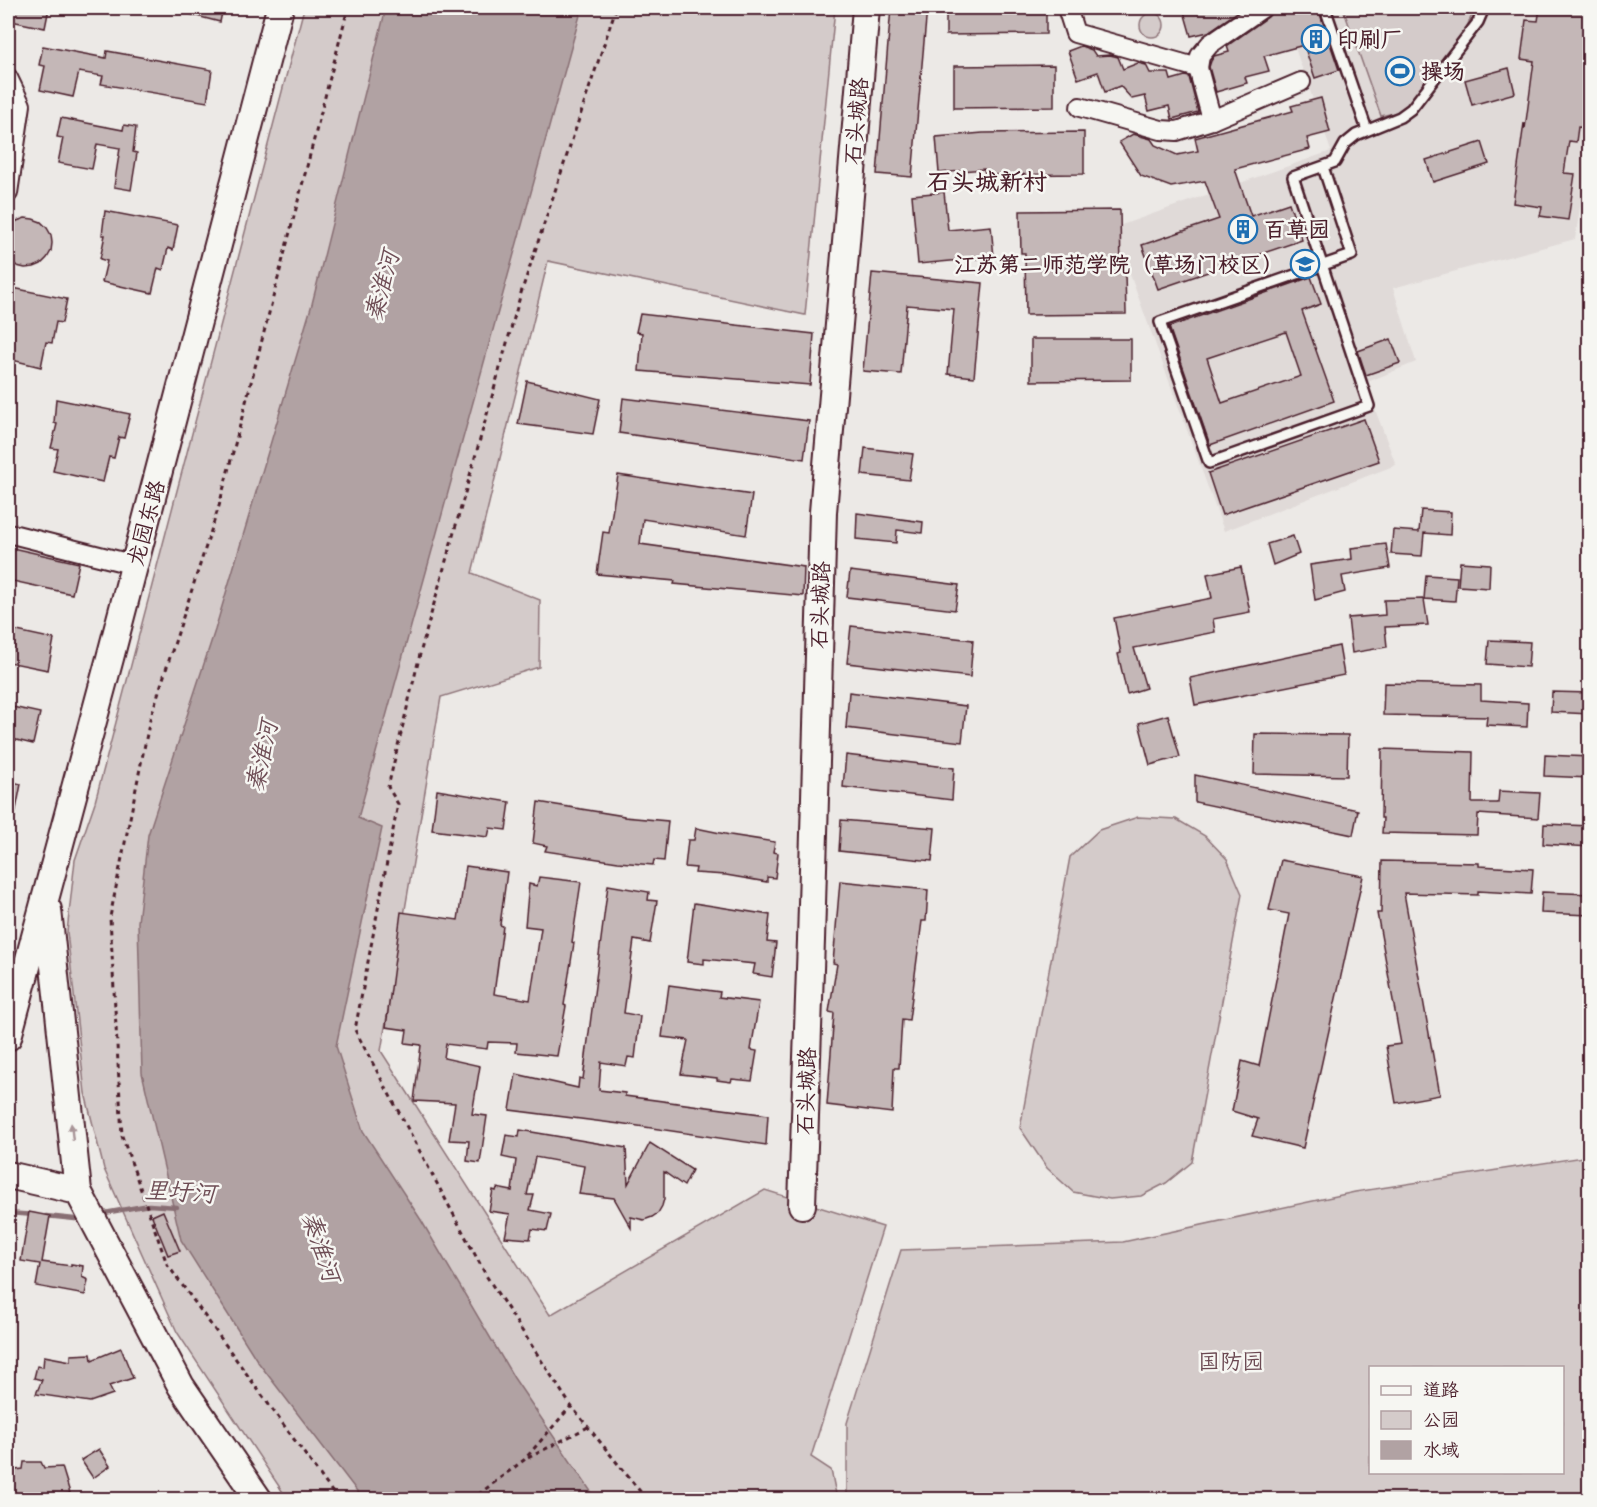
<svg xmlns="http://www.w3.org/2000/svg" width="1597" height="1507" viewBox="0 0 1597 1507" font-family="Sriracha,'LXGW WenKai TC',sans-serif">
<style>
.built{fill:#e0dad8}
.green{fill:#d4cbca;stroke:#8f757a;stroke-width:1.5;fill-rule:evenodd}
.water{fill:#b1a2a3;stroke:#886e73;stroke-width:1.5}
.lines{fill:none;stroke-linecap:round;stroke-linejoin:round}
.stream{stroke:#886e73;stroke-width:4.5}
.building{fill:#c4b7b7;stroke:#4a1f2b;stroke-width:1.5;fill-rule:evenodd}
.lane-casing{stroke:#4a1f2b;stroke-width:14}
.street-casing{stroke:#4a1f2b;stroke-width:22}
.secondary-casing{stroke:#4a1f2b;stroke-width:30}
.path{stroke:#4a1f2b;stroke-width:3;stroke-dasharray:4.5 4.5;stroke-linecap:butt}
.lane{stroke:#f6f6f2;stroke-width:9}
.street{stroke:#f6f6f2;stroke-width:18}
.secondary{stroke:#f6f6f2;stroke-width:26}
.oneway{fill:#a99598}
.labels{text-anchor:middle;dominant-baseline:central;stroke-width:5;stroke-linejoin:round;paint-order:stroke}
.poi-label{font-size:22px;font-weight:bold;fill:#4a1f2b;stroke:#f6f6f2;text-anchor:start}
.street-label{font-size:22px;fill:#4a1f2b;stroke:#f6f6f2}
.park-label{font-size:22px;fill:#6c4a53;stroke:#f6f6f2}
.neighbourhood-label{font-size:24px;font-weight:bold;fill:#4a1f2b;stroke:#f6f6f2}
.water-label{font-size:24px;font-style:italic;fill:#6e4d55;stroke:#f6f6f2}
</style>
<rect width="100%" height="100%" fill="#ece9e6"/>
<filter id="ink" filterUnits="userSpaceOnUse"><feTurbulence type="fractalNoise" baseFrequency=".0167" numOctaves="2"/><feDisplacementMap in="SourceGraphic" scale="12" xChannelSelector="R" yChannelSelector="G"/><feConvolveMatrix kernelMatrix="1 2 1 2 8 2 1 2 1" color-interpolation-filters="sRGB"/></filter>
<g filter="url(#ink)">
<!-- built -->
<polygon class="built" points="1281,8 1589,8 1589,177 1585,177 1575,239 1393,288 1416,362 1365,383 1396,465 1224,531 1113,228 1331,151"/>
<!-- green -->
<g class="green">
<polygon points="304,8 835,8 805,315 548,261 472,573 540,600 539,667 441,697 381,1051 550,1315 765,1190 883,1227 811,1457 831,1470 837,1499 288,1500 177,1332 104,1169 85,1093 67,932 75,860 95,802"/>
<polygon points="1343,8 1475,8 1465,31 1403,111 1381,116"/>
<circle cx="1152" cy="25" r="12"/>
<polygon points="1138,817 1176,819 1205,836 1227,859 1242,894 1192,1162 1166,1183 1141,1196 1110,1199 1073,1192 1047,1168 1020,1128 1070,857 1099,830"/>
<path d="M 1589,1156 L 1589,1499 L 847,1499 L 847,1423 L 901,1250 L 1123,1242 L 1355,1192 ZM 1370,1368 L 1562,1368 L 1562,1472 L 1370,1472 Z"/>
</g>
<!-- water -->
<polygon class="water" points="386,8 582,8 358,818 382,828 336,1046 363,1131 421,1220 514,1378 596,1499 363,1499 258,1362 181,1240 142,1073 138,922 148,835 215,630 312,304"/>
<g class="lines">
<!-- stream -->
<g class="stream">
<polyline points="8,1213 35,1215"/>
<polyline points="99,1214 149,1205 177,1207"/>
<polyline points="46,1216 75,1219 82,1217"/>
</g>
</g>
<!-- building -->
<g class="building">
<polygon points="14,8 49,8 45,28 11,21"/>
<polygon points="181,8 223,8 220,22 181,12"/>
<polygon points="891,8 927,8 912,177 877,174"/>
<polygon points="946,8 1046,8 1046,34 946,35"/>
<polygon points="1183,8 1243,8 1208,32 1191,36"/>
<polygon points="1285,8 1318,8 1339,70 1315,78 1304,45 1264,56 1269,71 1245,77 1247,83 1216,92 1209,67 1211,61 1214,56 1229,52 1227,46 1268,17 1273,11"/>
<polygon points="1540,8 1590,8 1590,128 1578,127 1576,142 1569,141 1564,173 1575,174 1568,220 1540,216 1542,207 1513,203 1524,123 1525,129 1534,61 1521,59 1526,20 1538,21"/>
<polygon points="43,46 106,58 107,51 212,70 207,102 101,84 103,76 79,72 73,97 40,90 45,66 39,65"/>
<polygon points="1081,46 1092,50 1096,56 1110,55 1118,57 1123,69 1138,63 1146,65 1150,73 1169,73 1171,80 1185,76 1189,77 1198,112 1172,119 1169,106 1149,111 1145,96 1132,99 1120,86 1105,92 1098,72 1078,79 1068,51"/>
<polygon points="1054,65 1054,107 954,108 954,66"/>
<polygon points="1509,68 1515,93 1472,105 1465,80"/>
<polygon points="1321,98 1330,132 1307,138 1310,149 1235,169 1251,216 1289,203 1302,240 1158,289 1142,245 1219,219 1205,181 1171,187 1141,176 1119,142 1133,134 1151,139 1155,145 1177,155 1198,151 1195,138 1293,111 1291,106"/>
<polygon points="61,118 123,130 124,125 136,127 133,152 137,153 131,190 114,187 120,148 97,144 92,169 58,163 63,138 57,137"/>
<polygon points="1084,132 1084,174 985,175 984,169 939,173 936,137 983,133"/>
<polygon points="1482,142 1489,164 1433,182 1426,160"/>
<polygon points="944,192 948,230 991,226 994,257 918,264 912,195"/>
<polygon points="1120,210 1121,272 1125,272 1126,314 1026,315 1025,253 1021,253 1020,211"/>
<polygon points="105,211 178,225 173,250 168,248 163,270 158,268 152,293 102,282 107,261 100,259 105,235 102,235"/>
<polygon points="25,218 33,219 41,222 47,228 51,235 52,243 51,251 47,258 41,264 34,267 25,268 17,266 8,258 8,229 17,221"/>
<polygon points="872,273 983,283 974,377 948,374 954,309 907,305 901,374 863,371"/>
<path d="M 1311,277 L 1321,304 L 1302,311 L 1334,401 L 1210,445 L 1169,327 ZM 1286,332 L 1301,376 L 1222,403 L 1207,358 Z"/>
<polygon points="8,287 67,299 62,323 56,322 52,343 46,342 41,367 8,359"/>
<polygon points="640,314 814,334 810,385 639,371 642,333 636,332"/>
<polygon points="1031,339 1131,339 1131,380 1031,381"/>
<polygon points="1391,339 1400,363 1366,375 1358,351"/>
<polygon points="527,381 600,399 593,434 518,424"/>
<polygon points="623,398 809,421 804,459 619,433"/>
<polygon points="56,399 130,414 124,438 119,437 114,458 109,457 103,482 53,471 58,449 51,448 57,424 54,423"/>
<polygon points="1364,419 1379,461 1222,515 1208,473"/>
<polygon points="865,448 913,454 909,480 862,475"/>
<polygon points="618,475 752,495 746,535 643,519 640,544 804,567 803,596 674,584 675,581 597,574 603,532 609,533"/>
<polygon points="1421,510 1451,512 1450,535 1424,533 1422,556 1391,554 1393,530 1419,532"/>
<polygon points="857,513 923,522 922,533 897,530 896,543 856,539"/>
<polygon points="1293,536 1299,554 1273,565 1267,544"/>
<polygon points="1386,544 1390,568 1342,576 1345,592 1315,600 1310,565 1352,559 1351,548"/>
<polygon points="8,547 79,563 72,594 8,580"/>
<polygon points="1460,562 1490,564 1489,588 1458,586"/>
<polygon points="1241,567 1250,612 1213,619 1215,632 1134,648 1146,688 1127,694 1118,654 1121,653 1114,618 1212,598 1207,574"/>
<polygon points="850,571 959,585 955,610 847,597"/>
<polygon points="1426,575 1457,577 1455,601 1424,599"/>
<polygon points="1424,599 1428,625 1385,627 1387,647 1352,653 1348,618 1385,615 1384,600"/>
<polygon points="851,626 973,640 970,677 847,663"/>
<polygon points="8,629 54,639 48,670 8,662"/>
<polygon points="1489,640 1530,642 1528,667 1487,664"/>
<polygon points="1339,646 1344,675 1195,705 1190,678"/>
<polygon points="1384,683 1481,685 1481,700 1528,703 1527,727 1486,725 1487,717 1383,715"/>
<polygon points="849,692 966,706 962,742 846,728"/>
<polygon points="1552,692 1590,693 1590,714 1551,712"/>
<polygon points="8,706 40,713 33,744 8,738"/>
<polygon points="1168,715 1180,757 1150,765 1139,723"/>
<polygon points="1255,734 1348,735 1347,776 1254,774"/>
<polygon points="1382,749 1473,752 1472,803 1498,803 1499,791 1540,793 1538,818 1478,814 1477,835 1382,833 1383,818 1381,818"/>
<polygon points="846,755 954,768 952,800 843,787"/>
<polygon points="1545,755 1590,757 1590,778 1544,776"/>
<polygon points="1195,775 1358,810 1353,835 1195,802"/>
<polygon points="8,781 21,784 13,825 8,824"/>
<polygon points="437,790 510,802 506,830 490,828 488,837 432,830"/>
<polygon points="538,802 624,816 624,817 668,821 664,861 654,860 653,865 618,862 545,851 547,846 533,843"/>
<polygon points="841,820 935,828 932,861 839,851"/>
<polygon points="1544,824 1590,826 1590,847 1543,844"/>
<polygon points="696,828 730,835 775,842 773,852 778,853 775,878 767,877 767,882 726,875 695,873 696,868 685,867 688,840 694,840"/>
<polygon points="1281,860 1363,876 1303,1148 1252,1136 1258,1119 1232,1111 1242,1061 1259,1066 1289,914 1269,910"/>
<polygon points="1382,861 1479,863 1479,866 1533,869 1531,894 1478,891 1478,895 1404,893 1440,1095 1396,1103 1386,1046 1401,1044 1377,913 1381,913"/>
<polygon points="466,866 507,872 500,925 503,926 494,994 530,1000 541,928 525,926 529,884 537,886 539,877 581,882 572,942 574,943 564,1005 566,1006 557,1056 516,1052 517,1043 488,1042 487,1049 446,1044 444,1058 480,1066 472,1114 487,1116 480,1163 467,1161 469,1141 449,1140 455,1103 414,1101 421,1045 405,1043 407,1030 386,1027 401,912 458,920"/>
<polygon points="840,881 928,890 926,921 922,921 909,1020 902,1019 899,1068 894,1068 892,1113 827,1105 834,1013 829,1012 837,964 833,963"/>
<polygon points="608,885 649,892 648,900 657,901 650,943 634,940 624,1013 640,1016 635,1058 628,1057 626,1066 601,1062 599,1090 625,1093 625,1096 768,1115 766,1145 618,1123 620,1124 510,1110 516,1074 578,1088 579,1078 583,1079"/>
<polygon points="1542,892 1590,894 1590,915 1541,913"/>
<polygon points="694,903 770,915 767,942 776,943 772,977 753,974 755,964 704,959 704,964 687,962"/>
<polygon points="669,985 720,992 719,997 759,1002 751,1050 757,1051 752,1081 732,1079 731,1082 717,1080 717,1078 681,1074 688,1040 662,1037"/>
<polygon points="520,1130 626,1148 628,1184 650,1143 692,1170 684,1186 664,1172 664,1199 662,1206 658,1213 652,1217 644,1220 631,1217 631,1228 614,1198 579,1194 584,1166 535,1157 527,1195 534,1195 530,1210 551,1214 547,1231 532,1229 530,1239 505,1237 510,1214 489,1211 493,1190 496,1191 497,1188 512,1191 516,1160 502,1157 506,1135 519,1137"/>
<polygon points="163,1211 180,1251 168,1255 152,1216"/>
<polygon points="29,1212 50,1216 42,1262 71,1266 71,1264 83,1266 82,1277 88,1280 85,1295 36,1286 40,1264 21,1261"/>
<polygon points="121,1348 133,1378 109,1386 113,1394 90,1402 36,1394 42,1380 34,1378 37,1366 43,1367 44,1356 71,1361 71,1355 91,1354 92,1360"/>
<polygon points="99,1449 110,1466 93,1478 81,1460"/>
<polygon points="24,1462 41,1462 44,1468 62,1467 70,1493 45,1500 8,1500 8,1471 23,1469"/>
</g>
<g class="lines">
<!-- lane casing -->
<g class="lane-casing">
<g id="lane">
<polyline points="1325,8 1367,130"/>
<polyline points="1323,167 1352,255 1160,322 1209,463 1369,406 1293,177 1335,162 1345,144 1356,135 1400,117 1411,109 1478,22 1484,8"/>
</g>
</g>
<!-- street casing -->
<g class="street-casing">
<g id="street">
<polyline points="1067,8 1075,33 1198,68 1200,56 1210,44 1262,8"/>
<polyline points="1198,68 1212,120 1301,82"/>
<polyline points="8,78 21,105 8,193"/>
<polyline points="1080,107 1161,130 1177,131 1212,120"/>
<polyline points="8,533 135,565"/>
</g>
</g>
<!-- secondary casing -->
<g class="secondary-casing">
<g id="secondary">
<polyline points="48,910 78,1191 181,1386 259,1500"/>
<polyline points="8,1037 110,658 280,8"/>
<polyline points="8,1175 78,1191"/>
<polyline points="802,1205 811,940 823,512 866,8"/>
</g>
</g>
<!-- path -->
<g class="path">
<polyline points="616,8 521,293 421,650 388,787 398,804 355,1030 487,1277 571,1406 647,1500"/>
<polyline points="1157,14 1162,8"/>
<polyline points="528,1458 588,1427"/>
<polyline points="338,1500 167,1264 122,1136 110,917 150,719 219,506 348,8"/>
<polyline points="471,1500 524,1460 571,1406"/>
</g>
<!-- lane -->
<use href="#lane" class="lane"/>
<!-- street -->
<use href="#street" class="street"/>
<!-- secondary -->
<use href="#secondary" class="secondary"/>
</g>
<!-- one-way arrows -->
<defs><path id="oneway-solid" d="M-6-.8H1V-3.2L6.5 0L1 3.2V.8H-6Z" transform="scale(1.5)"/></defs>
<use class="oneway" href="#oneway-solid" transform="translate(72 1132) rotate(-96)"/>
</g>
<!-- icons -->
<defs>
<g id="building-ring" transform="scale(1.5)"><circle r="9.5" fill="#f6f6f2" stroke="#1f6fb2" stroke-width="1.5"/><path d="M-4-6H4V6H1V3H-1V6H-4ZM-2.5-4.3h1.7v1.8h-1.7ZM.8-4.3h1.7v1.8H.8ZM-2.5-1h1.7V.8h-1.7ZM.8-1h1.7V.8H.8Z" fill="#1f6fb2"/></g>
<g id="stadium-ring" transform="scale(1.5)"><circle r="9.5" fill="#f6f6f2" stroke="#1f6fb2" stroke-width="1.5"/><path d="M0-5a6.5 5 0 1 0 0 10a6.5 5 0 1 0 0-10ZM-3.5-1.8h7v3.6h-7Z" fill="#1f6fb2"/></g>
<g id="university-ring" transform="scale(1.5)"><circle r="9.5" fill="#f6f6f2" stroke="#1f6fb2" stroke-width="1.5"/><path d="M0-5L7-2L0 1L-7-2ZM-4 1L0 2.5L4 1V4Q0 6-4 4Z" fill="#1f6fb2"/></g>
</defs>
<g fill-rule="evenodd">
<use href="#building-ring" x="1316" y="39"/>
<use href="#stadium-ring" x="1400" y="71"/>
<use href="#building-ring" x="1243" y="229"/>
<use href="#university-ring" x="1305" y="264"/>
</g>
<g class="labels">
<!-- poi labels -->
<g class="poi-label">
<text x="1337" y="39">印刷厂</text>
<text x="1421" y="71">操场</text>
<text x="1264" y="229">百草园</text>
<text x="1284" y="264" text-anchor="end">江苏第二师范学院（草场门校区）</text>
</g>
<!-- street labels -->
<g class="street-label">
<text transform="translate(856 121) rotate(-85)">石头城路</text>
<text transform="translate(146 523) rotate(-75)">龙园东路</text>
<text transform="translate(820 605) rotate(-88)">石头城路</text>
<text transform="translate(806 1091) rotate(-88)">石头城路</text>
</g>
<!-- park labels -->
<g class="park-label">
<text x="1231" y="1361">国防园</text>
</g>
<!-- neighbourhood labels -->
<g class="neighbourhood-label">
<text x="987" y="182">石头城新村</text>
</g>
<!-- water labels -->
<g class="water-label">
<text transform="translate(382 286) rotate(-75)">秦淮河</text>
<text transform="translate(262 756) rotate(-78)">秦淮河</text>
<text transform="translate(180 1192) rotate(3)">里圩河</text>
<text transform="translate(321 1247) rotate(71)">秦淮河</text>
</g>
</g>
<!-- margin -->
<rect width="1597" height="1507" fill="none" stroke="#f6f6f2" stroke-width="30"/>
<rect x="15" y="15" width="1567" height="1477" fill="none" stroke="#4a1f2b" stroke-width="2" filter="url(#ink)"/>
<!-- legend -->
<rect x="1369" y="1366" width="195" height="108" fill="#f6f6f2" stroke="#b1a0a2" stroke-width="1.5"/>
<rect x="1381" y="1386" width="30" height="9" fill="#f6f6f2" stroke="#b1a0a2" stroke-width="1.5"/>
<text x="1423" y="1396" font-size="18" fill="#4a1f2b">道路</text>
<rect x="1381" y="1411" width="30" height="18" fill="#d4cbca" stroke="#b1a0a2" stroke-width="1.5"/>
<text x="1423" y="1426" font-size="18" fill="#4a1f2b">公园</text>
<rect x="1381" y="1441" width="30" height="18" fill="#b1a2a3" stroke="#b1a0a2" stroke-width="1.5"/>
<text x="1423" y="1456" font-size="18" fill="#4a1f2b">水域</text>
</svg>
